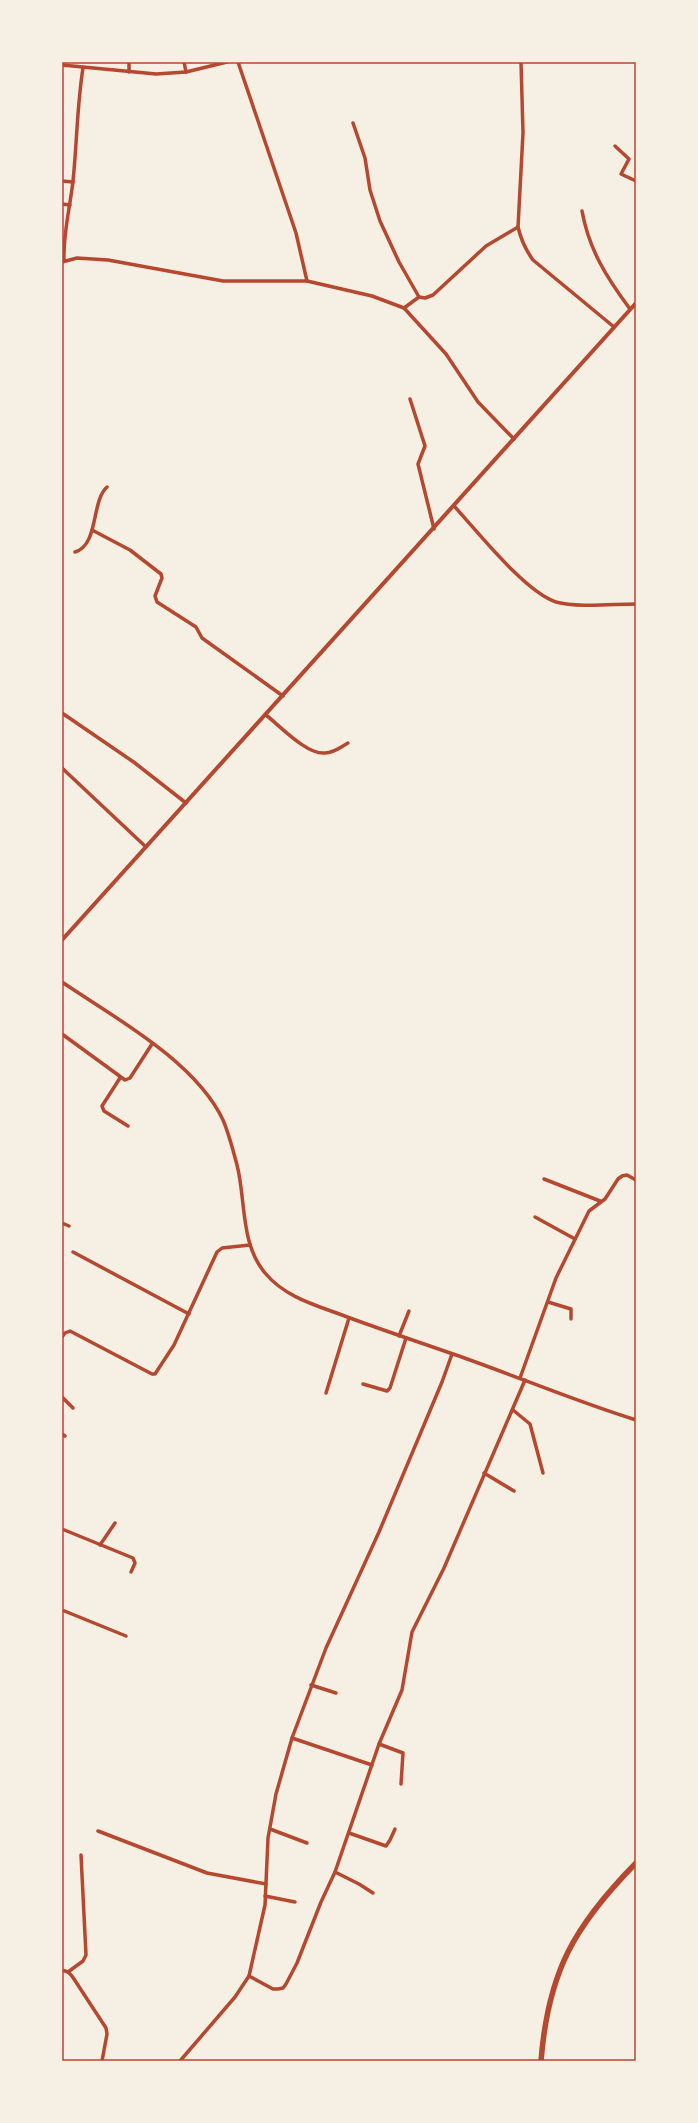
<svg xmlns="http://www.w3.org/2000/svg" width="698" height="2123" viewBox="0 0 698 2123" font-family="'IBM Plex Sans',sans-serif">
<style>
.lines{fill:none;stroke-linecap:round;stroke-linejoin:round}
.minor{stroke:#b5482f;stroke-width:3.5}
.tertiary{stroke:#b5482f;stroke-width:4}
.trunk{stroke:#b5482f;stroke-width:5.5}
.neatline{fill:none;stroke:#b5482f;stroke-width:1.5}
</style>
<rect width="100%" height="100%" fill="#f6efe4"/>
<g class="lines">
<!-- minor -->
<g class="minor">
<polyline points="184,62 186,72"/>
<polyline points="238,62 296,233 307,281"/>
<path d="M 521,62 L 523,133 L 518,227 C 521,240 525,249 533,260 L 614,327"/>
<polyline points="62,65 156,74 186,72 227,62"/>
<polyline points="129,72 129,62"/>
<polyline points="353,123 365,158 370,190 380,221 399,262 419,297"/>
<polyline points="615,146 629,159 621,174 636,181"/>
<polyline points="62,181 73,182"/>
<polyline points="62,204 70,205"/>
<path d="M 582,211 C 589,250 607,278 630,309"/>
<path d="M 64,260 C 63,233 70,208 73,181 C 77,143 77,105 83,68"/>
<polyline points="62,262 77,258 108,260 223,281 307,281 372,296 404,308 446,354 478,402 514,439"/>
<polyline points="404,308 419,297 425,298 433,295 486,246 518,227"/>
<polyline points="410,399 425,446 418,464 434,529"/>
<path d="M 454,506 C 478,532 525,592 556,602 C 578,608 613,604 636,604"/>
<polyline points="92,530 130,550 161,574 162,578 155,596 157,602 196,627 202,638 283,696"/>
<path d="M 75,552 C 99,545 91,501 107,487"/>
<polyline points="62,713 135,763 186,803"/>
<path d="M 266,715 C 280,726 307,755 325,753 C 334,753 341,747 348,743"/>
<polyline points="62,768 146,847"/>
<path d="M 62,982 C 115,1018 195,1061 223,1120 C 229,1134 233,1150 237,1165 C 246,1200 240,1243 265,1273 C 285,1297 315,1305 342,1315 C 379,1329 416,1341 453,1354 C 514,1375 574,1401 636,1420"/>
<polyline points="62,1034 125,1080 130,1078 152,1044"/>
<polyline points="120,1078 102,1106 104,1111 128,1126"/>
<polyline points="544,1179 600,1201"/>
<polyline points="535,1217 575,1239"/>
<polyline points="62,1223 69,1226"/>
<polyline points="73,1252 189,1314"/>
<polyline points="548,1302 571,1309 571,1319"/>
<polyline points="399,1336 409,1311"/>
<polyline points="62,1337 65,1333 70,1331 152,1374 155,1374 174,1345 217,1252 222,1248 250,1245"/>
<polyline points="520,1378 556,1278 589,1211 605,1199 618,1179 622,1176 627,1175 636,1180"/>
<polyline points="363,1384 387,1391 390,1388 406,1338"/>
<polyline points="326,1393 349,1318"/>
<polyline points="62,1397 73,1408"/>
<polyline points="513,1410 530,1424 543,1473"/>
<polyline points="62,1434 65,1436"/>
<polyline points="484,1473 514,1491"/>
<polyline points="62,1529 133,1558 135,1563 131,1572"/>
<polyline points="100,1545 115,1523"/>
<polyline points="62,1610 126,1636"/>
<polyline points="311,1685 336,1693"/>
<polyline points="292,1738 372,1765"/>
<polyline points="379,1744 403,1753 401,1784"/>
<polyline points="270,1829 307,1843"/>
<polyline points="98,1831 207,1873 266,1884"/>
<polyline points="349,1833 386,1846 390,1840 395,1829"/>
<polyline points="335,1872 359,1884 373,1893"/>
<polyline points="265,1896 295,1902"/>
<polyline points="62,1970 68,1972 72,1976 106,2028 107,2034 102,2061"/>
<polyline points="68,1972 83,1961 86,1955 81,1855"/>
<polyline points="249,1976 273,1989 278,1989 283,1988 286,1984 297,1963 321,1902 335,1872 379,1744 402,1690 412,1632 444,1568 525,1380"/>
<polyline points="180,2061 235,1997 249,1976 265,1905 268,1838 276,1794 292,1738 326,1648 379,1532 442,1382 452,1354"/>
</g>
<!-- tertiary -->
<polyline class="tertiary" points="62,940 636,303"/>
<!-- trunk -->
<path class="trunk" d="M 541,2061 C 548,1972 574,1926 636,1863"/>
</g>
<!-- border -->
<rect width="698" height="2123" fill="none" stroke="#f6efe4" stroke-width="126"/>
<rect x="63" y="63" width="572" height="1997" class="neatline"/>
</svg>
